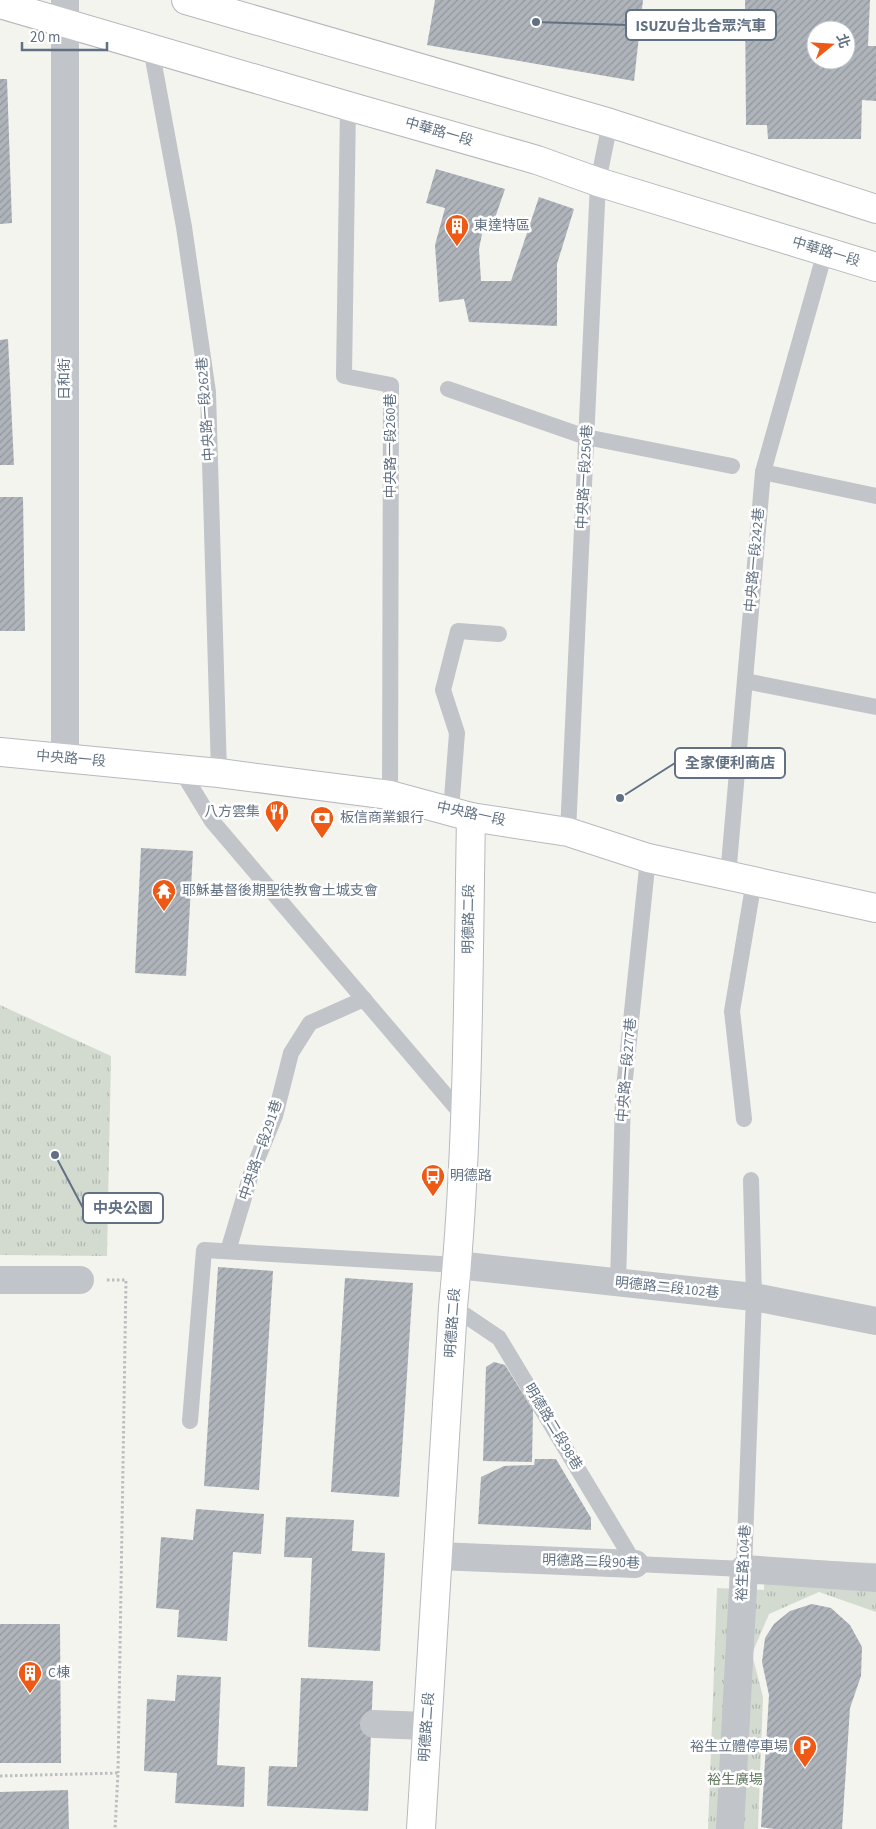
<svg xmlns="http://www.w3.org/2000/svg" width="876" height="1829" viewBox="0 0 876 1829" font-family="'Source Sans 3','Noto Sans TC',sans-serif">
<style>
.park{fill:url(#park-tufts)}
.building{fill:url(#building-hatch);fill-rule:evenodd}
.lines{fill:none;stroke-linecap:round;stroke-linejoin:round}
.secondary-casing{stroke:#b5babf;stroke-width:30}
.primary-casing{stroke:#b4b8bc;stroke-width:30}
.path{stroke:#bdbec1;stroke-width:3;stroke-dasharray:2.5 2.5;stroke-linecap:butt}
.lane{stroke:#c1c4c8;stroke-width:16}
.street{stroke:#c1c4c8;stroke-width:28}
.secondary{stroke:#fff;stroke-width:28}
.primary{stroke:#fff;stroke-width:28}
.labels{text-anchor:middle;dominant-baseline:central;stroke-width:5;stroke-linejoin:round;paint-order:stroke}
.street-label{font-size:14px;fill:#617183;stroke:#fff}
.poi-label{font-size:14px;fill:#617183;stroke:#fff;text-anchor:start}
.park-label{font-size:14px;fill:#637960;stroke:#fff}
.leader{fill:none;stroke:#617183;stroke-width:2}
.callout-dot{fill:#617183;stroke:#fff;stroke-width:2}
.callout{fill:#fff;stroke:#617183;stroke-width:2}
.callout-label{font-size:15px;text-anchor:middle;font-weight:bold;fill:#617183}
</style>
<defs>
<pattern id="park-tufts" width="24" height="20" patternUnits="userSpaceOnUse" patternTransform="scale(1.25)"><rect width="24" height="20" fill="#d3dbd0"/><path d="M3 7l-1-3M5 7V3M7 7l1-3M15 17l-1-3M17 17v-4M19 17l1-3" fill="none" stroke="#afb6ae"/></pattern>
<pattern id="building-hatch" width="6" height="6" patternUnits="userSpaceOnUse" patternTransform="scale(1.25)"><rect width="6" height="6" fill="#aeb4ba"/><path d="M-1 1l2-2M0 6l6-6M5 7l2-2" fill="none" stroke="#91979d"/></pattern>
</defs>
<rect width="100%" height="100%" fill="#f4f4ef"/>
<!-- park -->
<g class="park">
<polygon points="0,1005 111,1056 107,1256 0,1255"/>
<polygon points="765,1558 876,1563 876,1612 819,1592 769,1614 752,1654 763,1697 758,1829 708,1829 717,1588 764,1590"/>
</g>
<!-- building -->
<g class="building">
<polygon points="435,0 643,0 634,81 427,45"/>
<path d="M 745,0 L 870,0 L 868,46 L 876,46 L 876,101 L 862,100 L 861,139 L 768,139 L 767,125 L 746,125 ZM 816,30 L 846,30 L 846,60 L 816,60 Z"/>
<polygon points="0,79 7,79 12,223 0,224"/>
<polygon points="436,169 505,189 495,218 485,219 479,249 481,281 511,281 539,197 574,209 557,264 557,326 469,322 464,299 439,302 435,245 445,208 426,203"/>
<polygon points="8,339 14,465 0,465 0,340"/>
<polygon points="0,497 23,497 25,631 0,631"/>
<polygon points="141,848 193,851 186,976 135,973"/>
<polygon points="218,1267 273,1271 259,1490 204,1486"/>
<polygon points="345,1278 413,1283 399,1497 331,1492"/>
<polygon points="494,1362 505,1365 533,1410 532,1462 483,1461 486,1367"/>
<polygon points="535,1459 556,1459 591,1518 591,1530 478,1524 481,1477 504,1466 534,1465"/>
<polygon points="196,1509 264,1514 261,1554 233,1552 227,1641 177,1637 179,1610 156,1608 161,1537 193,1540"/>
<polygon points="286,1517 354,1520 352,1551 385,1553 380,1651 308,1647 312,1558 284,1557"/>
<polygon points="812,1604 831,1608 850,1625 862,1647 861,1676 850,1708 842,1829 774,1829 761,1827 769,1695 762,1662 765,1638 774,1624 790,1611"/>
<polygon points="0,1624 60,1624 61,1763 0,1763"/>
<polygon points="177,1675 221,1677 217,1765 245,1767 244,1807 175,1803 177,1773 144,1771 147,1699 175,1701"/>
<polygon points="301,1678 373,1681 368,1811 267,1806 269,1766 297,1767"/>
<polygon points="68,1790 69,1829 0,1829 0,1792"/>
</g>
<g class="lines">
<!-- secondary casing -->
<g class="secondary-casing">
<g id="secondary">
<polyline points="0,752 219,773 390,795 471,817 568,832 648,858 876,908"/>
<path d="M 421,1829 L 453,1307 C 469,1144 468,980 471,817"/>
</g>
</g>
<!-- primary casing -->
<g class="primary-casing">
<g id="primary">
<polyline points="186,0 610,123 876,209"/>
<polyline points="0,4 348,106 537,160 598,182 876,267"/>
</g>
</g>
<!-- path -->
<g class="path">
<polyline points="107,1280 126,1280 118,1773"/>
<polyline points="0,1776 118,1773 115,1829"/>
</g>
<!-- lane -->
<g class="lane">
<polyline points="151,48 184,227 208,392 219,773"/>
<polyline points="348,106 344,376 391,385 390,795"/>
<polyline points="448,389 586,437 732,466"/>
<polyline points="763,472 876,496"/>
<polyline points="745,681 876,707"/>
<polyline points="181,770 212,821 465,1118"/>
<polyline points="451,811 457,733 443,690 458,631 499,634"/>
<polyline points="568,832 598,182 610,123"/>
<polyline points="728,876 763,472 825,252"/>
<polyline points="744,1119 732,1011 754,881"/>
<polyline points="228,1251 251,1174 275,1116 291,1053 310,1023 364,999"/>
<polyline points="618,1283 623,1098 648,858"/>
<polyline points="453,1307 499,1338 635,1564 744,1569 754,1297 751,1180"/>
<polyline points="190,1421 204,1250 457,1265"/>
</g>
<!-- street -->
<g class="street">
<polyline points="65,0 65,758"/>
<polyline points="457,1265 754,1297 876,1321"/>
<polyline points="0,1280 80,1280"/>
<polyline points="438,1556 635,1564"/>
<polyline points="374,1724 427,1726"/>
<polyline points="730,1829 744,1569 876,1578"/>
</g>
<!-- secondary -->
<use href="#secondary" class="secondary"/>
<!-- primary -->
<use href="#primary" class="primary"/>
</g>
<!-- icons -->
<defs>
<g id="building-pin" transform="scale(1.25)"><path d="M0 17L-7.5 6A9.5 9.5 0 1 1 7.5 6Z" fill="#ee5915" stroke="#fff"/><path d="M-4-6H4V6H1V3H-1V6H-4ZM-2.5-4.3h1.7v1.8h-1.7ZM.8-4.3h1.7v1.8H.8ZM-2.5-1h1.7V.8h-1.7ZM.8-1h1.7V.8H.8Z" fill="#fff"/></g>
<g id="restaurant-pin" transform="scale(1.25)"><path d="M0 17L-7.5 6A9.5 9.5 0 1 1 7.5 6Z" fill="#ee5915" stroke="#fff"/><path d="M-5-6h1v4h1v-4h1v4h1v-4h1v5L-1.5 .5V6h-2V.5L-5-1ZM5-6V6H3V1.5H1.5Q1.5-4 5-6Z" fill="#fff"/></g>
<g id="bank-pin" transform="scale(1.25)"><path d="M0 17L-7.5 6A9.5 9.5 0 1 1 7.5 6Z" fill="#ee5915" stroke="#fff"/><path d="M-6-4H6V4H-6ZM0-2.3a2.3 2.3 0 1 0 0 4.6a2.3 2.3 0 1 0 0-4.6Z" fill="#fff"/></g>
<g id="temple-pin" transform="scale(1.25)"><path d="M0 17L-7.5 6A9.5 9.5 0 1 1 7.5 6Z" fill="#ee5915" stroke="#fff"/><path d="M0-6L5-2H3V0L6.5 2.5H4V6H1.5V3h-3V6H-4V2.5H-6.5L-3 0V-2H-5Z" fill="#fff"/></g>
<g id="bus-pin" transform="scale(1.25)"><path d="M0 17L-7.5 6A9.5 9.5 0 1 1 7.5 6Z" fill="#ee5915" stroke="#fff"/><path d="M-5-6H5V4H4V6H2V4H-2V6H-4V4H-5ZM-3.5-4V0h7V-4ZM-3.5 1.2v1.5H-2V1.2ZM2 1.2v1.5H3.5V1.2Z" fill="#fff"/></g>
<g id="parking-pin" transform="scale(1.25)"><path d="M0 17L-7.5 6A9.5 9.5 0 1 1 7.5 6Z" fill="#ee5915" stroke="#fff"/><path d="M-3.5-5.5H1a3.5 3.5 0 0 1 0 7H-1V5.5H-3.5ZM-1-3.4V-.6H.8a1.4 1.4 0 0 0 0-2.8Z" fill="#fff"/></g>
</defs>
<g fill-rule="evenodd">
<use href="#building-pin" x="457" y="226"/>
<use href="#restaurant-pin" x="277" y="812"/>
<use href="#bank-pin" x="322" y="818"/>
<use href="#temple-pin" x="164" y="891"/>
<use href="#bus-pin" x="433" y="1176"/>
<use href="#building-pin" x="30" y="1673"/>
<use href="#parking-pin" x="805" y="1747"/>
</g>
<g class="labels">
<!-- street labels -->
<g class="street-label">
<text transform="translate(439 132) rotate(16)">中華路一段</text>
<text transform="translate(826 252) rotate(17)">中華路一段</text>
<text transform="translate(65 379) rotate(-90)">日和街</text>
<text transform="translate(206 409) rotate(-94)">中央路一段262巷</text>
<text transform="translate(391 446) rotate(-90)">中央路一段260巷</text>
<text transform="translate(585 477) rotate(-87)">中央路一段250巷</text>
<text transform="translate(755 560) rotate(-85)">中央路一段242巷</text>
<text transform="translate(71 759) rotate(5)">中央路一段</text>
<text transform="translate(471 814) rotate(12)">中央路一段</text>
<text transform="translate(469 919) rotate(-89)">明德路二段</text>
<text transform="translate(627 1070) rotate(-85)">中央路一段277巷</text>
<text transform="translate(261 1150) rotate(-71)">中央路一段291巷</text>
<text transform="translate(667 1288) rotate(6)">明德路二段102巷</text>
<text transform="translate(453 1323) rotate(-86)">明德路二段</text>
<text transform="translate(553 1427) rotate(59)">明德路二段98巷</text>
<text transform="translate(591 1562) rotate(2)">明德路二段90巷</text>
<text transform="translate(744 1563) rotate(-87)">裕生路104巷</text>
<text transform="translate(427 1727) rotate(-86)">明德路二段</text>
</g>
<!-- poi labels -->
<g class="poi-label">
<text x="474" y="226">東達特區</text>
<text x="260" y="812" text-anchor="end">八方雲集</text>
<text x="340" y="818">板信商業銀行</text>
<text x="182" y="891">耶穌基督後期聖徒教會土城支會</text>
<text x="450" y="1176">明德路</text>
<text x="48" y="1673">C棟</text>
<text x="788" y="1747" text-anchor="end">裕生立體停車場</text>
</g>
<!-- park labels -->
<g class="park-label">
<text x="735" y="1780">裕生廣場</text>
</g>
</g>
<!-- callouts -->
<path class="leader" d="M536 22L626 25M620 798L675 763M55 1155L83 1208"/>
<g class="callout-dot">
<circle cx="536" cy="22" r="5"/>
<circle cx="620" cy="798" r="5"/>
<circle cx="55" cy="1155" r="5"/>
</g>
<g class="callout">
<rect x="626" y="10" width="150" height="30" rx="5"/>
<rect x="675" y="748" width="110" height="30" rx="5"/>
<rect x="83" y="1193" width="80" height="30" rx="5"/>
</g>
<g class="callout-label">
<text x="701" y="31">ISUZU台北合眾汽車</text>
<text x="730" y="768">全家便利商店</text>
<text x="123" y="1213">中央公園</text>
</g>
<!-- north arrow -->
<g transform="translate(831 45) rotate(72)"><circle r="24" fill="#ffffff" stroke="#c0c6cd"/>
<path d="M0-4L9 19L0 12L-9 19Z" fill="#ee5915"/>
<text y="-8" font-size="14" font-weight="bold" text-anchor="middle" fill="#617183">北</text>
</g>
<!-- scale -->
<path d="M22 42v8h85v-8" fill="none" stroke="#617183" stroke-width="2.5"/>
<text x="30" y="42" font-size="15" fill="#617183" stroke="#ffffff" stroke-width="4" paint-order="stroke">20 m</text>
</svg>
